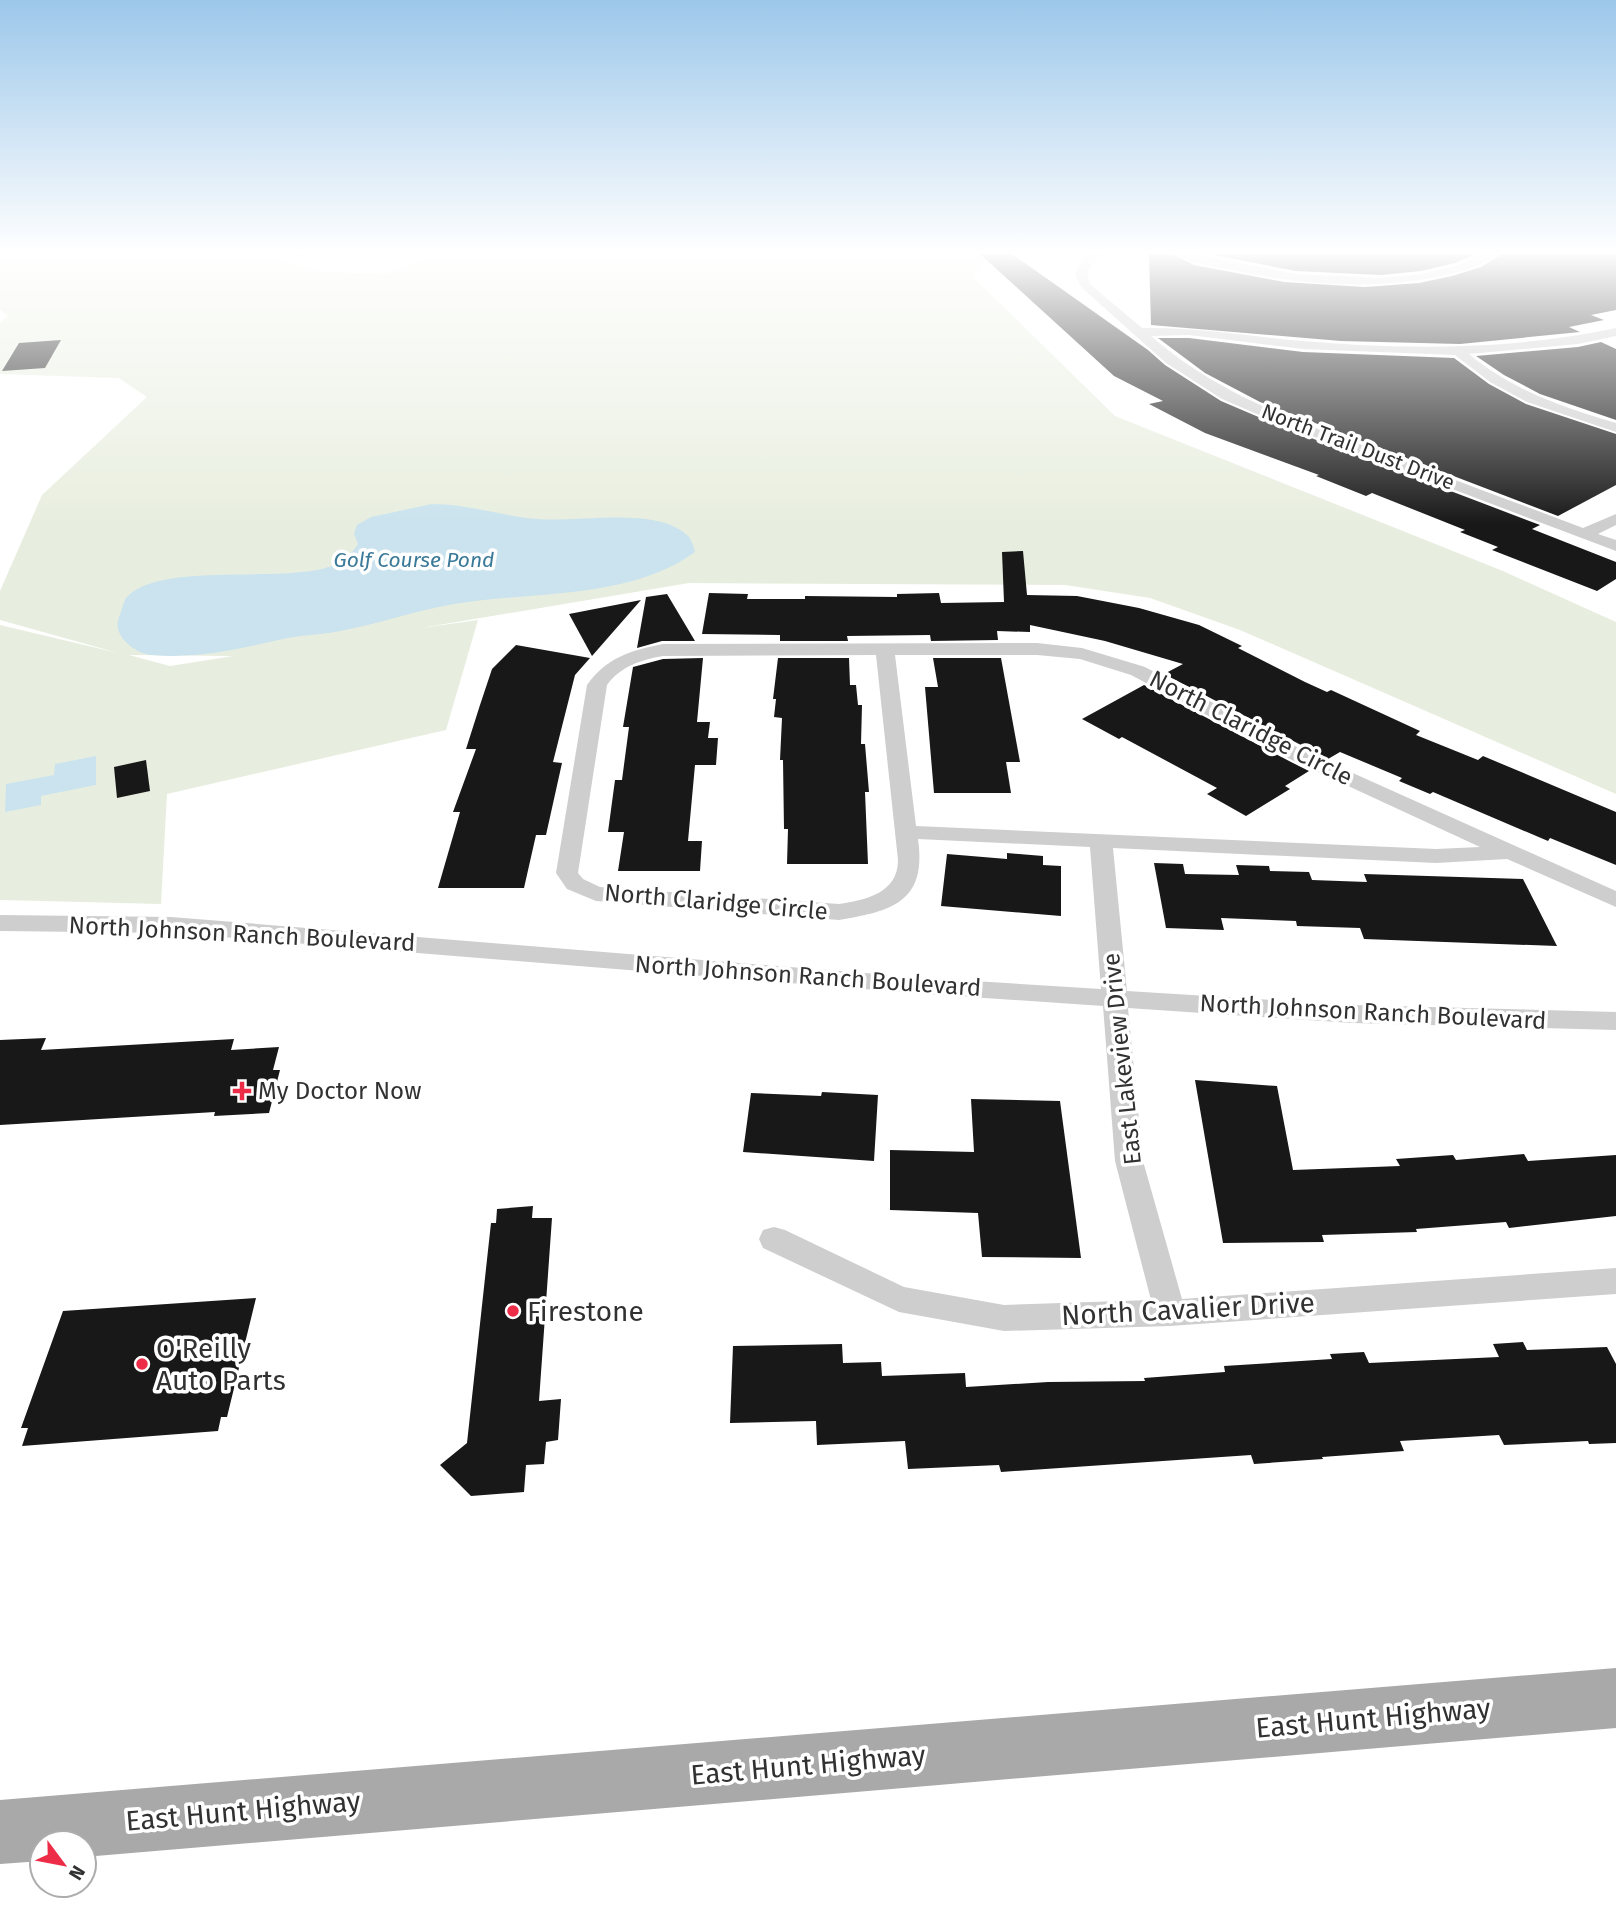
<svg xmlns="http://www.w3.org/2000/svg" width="1616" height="1927" viewBox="0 0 1616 1927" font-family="'Fira Sans',sans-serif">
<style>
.green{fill:#e8eedf;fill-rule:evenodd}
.water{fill:#cae3ee}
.building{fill:#181818}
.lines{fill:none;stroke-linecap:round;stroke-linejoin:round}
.street{fill:#cecece;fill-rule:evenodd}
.primary{fill:#a9a9a9;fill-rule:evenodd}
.poi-dot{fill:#ed2d48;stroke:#fff;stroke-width:2.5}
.labels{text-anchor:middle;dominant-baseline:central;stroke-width:7;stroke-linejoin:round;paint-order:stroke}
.far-street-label{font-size:21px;fill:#313131;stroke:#fff}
.far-water-label{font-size:21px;font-style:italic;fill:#3a7998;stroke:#fff}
.street-label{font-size:24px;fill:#313131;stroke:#fff}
.poi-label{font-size:24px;fill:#313131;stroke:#fff;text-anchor:start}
.near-street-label{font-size:28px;fill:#313131;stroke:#fff}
.near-poi-label{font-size:28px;fill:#313131;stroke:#fff;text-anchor:start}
</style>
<rect width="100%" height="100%" fill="#fff"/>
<!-- green -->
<path class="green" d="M 0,254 L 251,254 L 326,272 L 387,274 L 440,254 L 990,254 L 973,277 L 1115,416 L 1503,571 L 1616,622 L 1616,794 L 1240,630 L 1150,598 L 1065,585 L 689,583 L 421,628 L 478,620 L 446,730 L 167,794 L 161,904 L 0,900 L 0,625 L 118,653 L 0,620 L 0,591 L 42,495 L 147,397 L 119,378 L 0,374 L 0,323 L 8,316 L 0,310 ZM 129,655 L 233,656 L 170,666 Z"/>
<!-- water -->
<g class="water">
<path d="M 432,504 C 468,504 501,516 538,519 C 578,523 659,505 689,537 C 692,541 694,548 695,552 C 630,600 531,591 454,604 C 414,611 375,625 335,632 C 318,635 300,635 283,639 C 239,649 198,659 152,655 C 139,654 124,644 119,632 C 116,624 118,619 121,612 C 122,608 124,600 127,597 C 161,560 288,585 334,565 C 345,560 352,553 358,544 L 354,534 L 357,525 L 371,517 Z"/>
<polygon points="96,756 96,785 41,796 41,805 5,812 6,784 54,775 55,764"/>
</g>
<!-- building -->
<g class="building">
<polygon points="980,254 1012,254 1148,350 1165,365 1221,401 1277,425 1540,525 1532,529 1616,562 1616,579 1597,591 1492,550 1498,547 1460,532 1465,530 1372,493 1366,496 1316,476 1319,475 1205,433 1149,404 1163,401 1114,376"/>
<polygon points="1149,254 1172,254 1194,265 1284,282 1365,287 1419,283 1452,276 1481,267 1502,254 1616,254 1616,310 1591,315 1604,320 1569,327 1580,332 1460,344 1341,341 1151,325"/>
<polygon points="1209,254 1476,254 1455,263 1421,271 1381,275 1296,271"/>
<polygon points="1158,338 1189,338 1303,352 1454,358 1489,384 1526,404 1616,434 1616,485 1558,516 1260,402 1205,373"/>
<polygon points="61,340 45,368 2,371 19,343"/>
<polygon points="1601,342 1616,349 1616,420 1540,394 1504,375 1476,356 1578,347"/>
<polygon points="1023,551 1027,595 1077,596 1139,608 1199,625 1242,646 1238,648 1305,682 1327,692 1331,690 1420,731 1416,735 1478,760 1483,756 1616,812 1616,865 1550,838 1548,841 1433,792 1430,794 1399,781 1402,778 1340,752 1328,759 1164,674 1183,664 1105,641 1030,625 1030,632 997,631 998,640 931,641 930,635 847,636 848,641 780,641 780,635 702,634 709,593 748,594 747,599 805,599 805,596 897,597 897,594 939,593 941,603 1004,602 1002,552"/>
<polygon points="667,594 695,641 662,641 637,648 646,597"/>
<polygon points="641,600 592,656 569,614"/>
<polygon points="516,645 590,658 575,675 553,762 562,763 546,835 536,835 524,888 438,888 460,812 453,812 476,749 466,749 480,705 492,669"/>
<polygon points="703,658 697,722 710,722 708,738 718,738 716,765 695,765 688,841 702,841 700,871 618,871 624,832 608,832 615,780 622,780 629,727 623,727 633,667 663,659"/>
<polygon points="778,658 849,658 850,685 856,685 858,705 862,705 861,744 865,744 869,792 865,792 868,864 787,864 788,829 784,829 783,760 780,760 782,718 774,717 776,699 773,699"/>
<polygon points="933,658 1001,658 1020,762 1006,762 1011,793 934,793 925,687 938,687"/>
<polygon points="1144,685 1291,762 1309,771 1285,786 1290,789 1246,816 1207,794 1217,788 1122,737 1119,739 1082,719"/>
<polygon points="146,760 150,791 117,798 114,767"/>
<polygon points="1007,853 1043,856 1043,865 1061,866 1061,916 941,906 947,854 1007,859"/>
<polygon points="1154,863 1183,864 1185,874 1239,875 1236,865 1269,866 1270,871 1309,872 1312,880 1367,882 1364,874 1523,879 1557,946 1364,939 1360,928 1297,926 1296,921 1221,918 1224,930 1166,928"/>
<polygon points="46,1038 41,1050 234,1039 231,1050 279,1047 273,1070 280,1070 269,1113 214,1116 215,1112 0,1125 0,1040"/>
<polygon points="1195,1080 1277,1086 1293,1170 1400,1166 1396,1159 1453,1155 1456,1160 1524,1154 1528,1161 1616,1155 1616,1216 1509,1228 1506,1222 1416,1229 1417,1232 1322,1235 1324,1242 1223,1243"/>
<polygon points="822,1092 878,1095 874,1161 743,1152 751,1093 821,1096"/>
<polygon points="971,1099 1060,1101 1081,1258 982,1257 978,1213 890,1210 890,1150 974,1152"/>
<polygon points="533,1206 532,1218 552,1218 539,1401 561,1399 558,1440 546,1442 544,1464 526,1465 524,1492 471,1496 440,1465 467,1443 491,1223 496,1223 497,1209"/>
<polygon points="256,1298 227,1417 221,1417 218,1431 22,1446 28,1428 21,1428 63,1311"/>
<polygon points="1523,1342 1527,1350 1607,1347 1616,1364 1616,1443 1589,1444 1588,1441 1504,1445 1499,1435 1400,1441 1404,1451 1322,1457 1323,1459 1254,1464 1251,1455 1001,1472 999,1465 908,1469 905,1441 817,1445 816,1421 730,1423 733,1346 842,1344 843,1363 881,1362 882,1376 965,1373 966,1387 1048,1382 1145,1381 1144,1378 1225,1372 1224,1366 1332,1359 1330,1354 1364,1352 1369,1363 1499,1357 1493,1344"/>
</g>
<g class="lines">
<!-- street -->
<g class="street">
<polygon points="291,254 305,254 299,258 291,258"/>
<path d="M 1090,254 L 1103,254 C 1093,265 1084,267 1090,284 L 1142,328 C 1198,327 1246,336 1302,341 C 1406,350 1514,350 1616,328 L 1616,336 L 1578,344 L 1469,354 C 1512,390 1563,407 1616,423 L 1616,432 L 1527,402 L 1490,382 L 1455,355 L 1303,349 L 1189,335 L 1151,336 C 1220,396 1293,419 1378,451 C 1446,477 1515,502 1583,528 L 1616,514 L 1616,525 L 1598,534 L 1616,540 L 1616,551 L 1278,423 L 1222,399 L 1166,363 L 1081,287 L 1075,274 L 1081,261 Z"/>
<path d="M 1175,254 L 1194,254 L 1296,274 L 1381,278 L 1421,274 L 1456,266 L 1483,254 L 1499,254 C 1485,265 1463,271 1445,275 C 1374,291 1301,285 1231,270 C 1214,266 1189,264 1175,254 Z"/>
<path d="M 1037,643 L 1082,648 L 1145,667 L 1306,752 L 1616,891 L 1616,907 L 1507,859 L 1436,863 L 1113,848 L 1127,991 L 1352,1005 L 1616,1012 L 1616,1030 L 1352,1023 L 1128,1008 L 1143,1161 L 1182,1299 L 1616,1268 L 1616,1294 L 1170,1326 L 1004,1331 L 899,1312 L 763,1248 L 759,1239 L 763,1230 L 774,1227 L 785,1230 L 904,1287 L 1004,1305 L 1151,1300 L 1115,1161 L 1103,1006 L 926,994 L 171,933 L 0,931 L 0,915 L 171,917 L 926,978 L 1101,989 L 1090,847 L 918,839 C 927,902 892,911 839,920 L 596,901 L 567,889 L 556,873 L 587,685 C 606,658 631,650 663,644 ZM 876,655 L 898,860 C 898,893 866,900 839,904 L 600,887 L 583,879 L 578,873 L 607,685 C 621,666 641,660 663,656 ZM 895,655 L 1037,655 L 1080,659 L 1131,675 L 1292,760 L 1480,847 L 1436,849 L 916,826 Z"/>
</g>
<!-- primary -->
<polygon class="primary" points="1616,1668 1616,1728 84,1857 84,1843 42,1843 42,1861 0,1864 0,1800"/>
</g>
<!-- sky -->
<linearGradient id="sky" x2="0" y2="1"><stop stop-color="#9cc7ea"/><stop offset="0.48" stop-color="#fff"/><stop offset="1" stop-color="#fff" stop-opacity="0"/></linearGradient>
<rect width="1616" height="524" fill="url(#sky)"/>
<!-- markers -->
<g class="poi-dot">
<path d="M238.5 1080.5h7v7h7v7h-7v7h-7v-7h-7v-7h7z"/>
<circle cx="513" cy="1311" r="7"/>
<circle cx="142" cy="1364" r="7"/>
</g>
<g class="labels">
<!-- far-street labels -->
<g class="far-street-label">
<text transform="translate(1358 447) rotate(21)">North Trail Dust Drive</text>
</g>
<!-- far-water labels -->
<g class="far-water-label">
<text x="414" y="560">Golf Course Pond</text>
</g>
<!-- street labels -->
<g class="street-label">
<text transform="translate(1251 728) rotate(27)">North Claridge Circle</text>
<text transform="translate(716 902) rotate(5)">North Claridge Circle</text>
<text transform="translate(242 934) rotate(3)">North Johnson Ranch Boulevard</text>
<text transform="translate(808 976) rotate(4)">North Johnson Ranch Boulevard</text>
<text transform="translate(1373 1012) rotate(3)">North Johnson Ranch Boulevard</text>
<text transform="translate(1122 1059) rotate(-96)">East Lakeview Drive</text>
</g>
<!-- poi labels -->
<g class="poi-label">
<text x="258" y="1091">My Doctor Now</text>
</g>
<!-- near-street labels -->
<g class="near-street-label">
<text transform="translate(1188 1309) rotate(-3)">North Cavalier Drive</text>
<text transform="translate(1373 1718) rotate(-5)">East Hunt Highway</text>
<text transform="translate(808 1765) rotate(-5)">East Hunt Highway</text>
<text transform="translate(243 1811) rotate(-5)">East Hunt Highway</text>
</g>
<!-- near-poi labels -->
<g class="near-poi-label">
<text x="527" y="1311">Firestone</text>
<text x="156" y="1348">O'Reilly<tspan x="156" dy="32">Auto Parts</tspan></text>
</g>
</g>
<!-- north arrow -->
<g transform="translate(63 1864) rotate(122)"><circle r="33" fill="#ffffff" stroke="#adadad" stroke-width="2"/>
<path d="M0-5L12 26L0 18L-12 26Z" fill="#ed2d48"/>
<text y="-10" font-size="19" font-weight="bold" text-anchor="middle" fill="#313131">N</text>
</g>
</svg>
